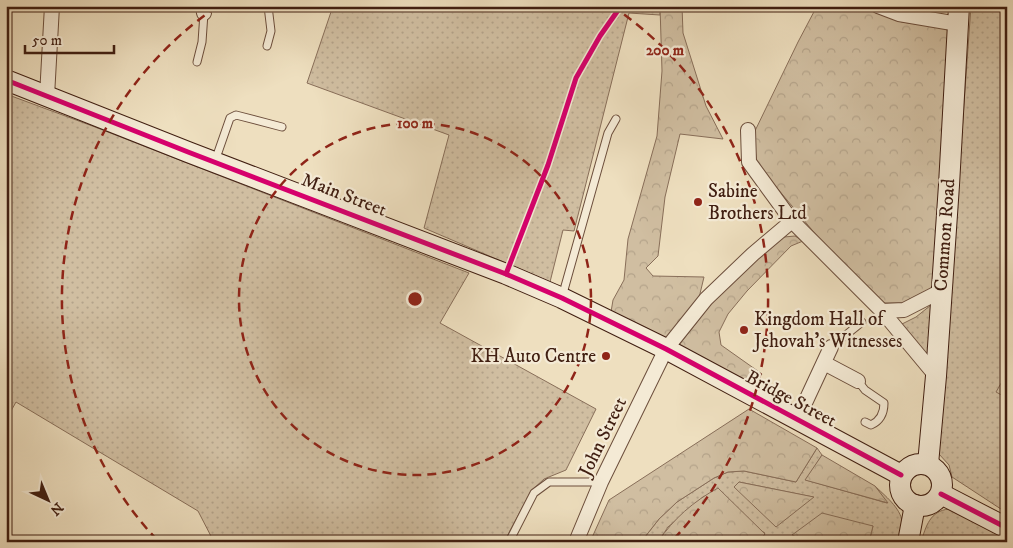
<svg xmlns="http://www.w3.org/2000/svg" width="1013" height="548" viewBox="0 0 1013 548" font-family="'IM FELL DW Pica',serif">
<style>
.grass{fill:url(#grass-dots);stroke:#886e59;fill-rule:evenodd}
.forest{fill:url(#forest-crowns);stroke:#886e59}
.pitch{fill:#d0bea1;stroke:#886e59}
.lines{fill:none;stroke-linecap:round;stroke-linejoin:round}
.lane-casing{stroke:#6c4e3c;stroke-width:9}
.street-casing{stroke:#6c4e3c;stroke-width:16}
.secondary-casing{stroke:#401e11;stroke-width:22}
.lane{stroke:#f4ead5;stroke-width:7}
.street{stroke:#f4ead5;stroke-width:14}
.secondary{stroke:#f4ead5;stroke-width:20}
.cycleway-casing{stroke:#f4ead5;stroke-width:8}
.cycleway{stroke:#d6006c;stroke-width:5}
.ring{fill:none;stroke:#8f2418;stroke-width:2.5;stroke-dasharray:9 6}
.poi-dot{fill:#8f2418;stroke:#f4ead5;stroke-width:2}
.labels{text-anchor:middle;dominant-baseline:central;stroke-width:4.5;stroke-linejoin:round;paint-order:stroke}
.poi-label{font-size:19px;fill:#401e11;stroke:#f4ead5;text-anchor:start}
.street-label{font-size:19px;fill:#401e11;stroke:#f4ead5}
.centre{fill:#8f2418;stroke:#f4ead5;stroke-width:2.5}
.ring-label{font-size:15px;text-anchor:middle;font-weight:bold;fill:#8f2418;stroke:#f4ead5;stroke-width:4.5;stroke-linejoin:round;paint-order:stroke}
</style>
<defs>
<pattern id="grass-dots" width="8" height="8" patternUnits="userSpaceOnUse" patternTransform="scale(1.25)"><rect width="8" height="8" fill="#d0bea1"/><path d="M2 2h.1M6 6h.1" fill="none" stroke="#b4a38a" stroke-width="1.8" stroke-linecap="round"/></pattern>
<pattern id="forest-crowns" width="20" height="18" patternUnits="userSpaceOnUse" patternTransform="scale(1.25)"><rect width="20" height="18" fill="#d0bea1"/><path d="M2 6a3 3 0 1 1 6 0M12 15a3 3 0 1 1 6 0" fill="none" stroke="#b4a38a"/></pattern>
</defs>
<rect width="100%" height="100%" fill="#eedfbf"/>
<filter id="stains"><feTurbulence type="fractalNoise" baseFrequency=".004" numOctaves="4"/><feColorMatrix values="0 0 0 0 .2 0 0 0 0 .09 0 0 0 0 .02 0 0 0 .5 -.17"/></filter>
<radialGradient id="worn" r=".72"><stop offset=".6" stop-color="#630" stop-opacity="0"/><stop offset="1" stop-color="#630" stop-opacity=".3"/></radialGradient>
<!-- grass -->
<g class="grass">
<polygon points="333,6 660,6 660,15 629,13 574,231 563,230 550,282 424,228 449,135 307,83"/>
<polygon points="971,6 1007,6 1007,513 952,477 949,465 939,454"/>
<polygon points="6,94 95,127 469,273 440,323 596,409 566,470 544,479 531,491 504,542 214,542 198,511 16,402 6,420"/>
<polygon points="936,301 931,354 922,353 900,325 916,317"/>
<path d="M 817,448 L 822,455 L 806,480 L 887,503 L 875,486 C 884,495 901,508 902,522 C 902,528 900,535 898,542 L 869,542 L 873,526 L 793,536 L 807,542 L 759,542 L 765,533 L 704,496 L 668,527 L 658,542 L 641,542 L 659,519 L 677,502 L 714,478 L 728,472 L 744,471 L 796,482 ZM 739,482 L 813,497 L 734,487 Z"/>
<path d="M 949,509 L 964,516 L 1007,539 L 1007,542 L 921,542 C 926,526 930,511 949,509 Z"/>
</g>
<!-- forest -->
<g class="forest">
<polygon points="660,6 682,6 683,33 706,106 723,139 680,134 665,197 658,256 646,268 653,276 704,277 698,302 669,340 611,312 613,300 624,280 628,239 657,136 662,71"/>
<polygon points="817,6 857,6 902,22 951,29 933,287 904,303 883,303 827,248 757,164 753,135 798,42"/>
<polygon points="795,236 803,241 791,246 747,291 728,314 719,332 721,345 762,374 753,385 679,345 715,299 773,244 784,237"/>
<polygon points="749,409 817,448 796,482 744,471 728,472 714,478 677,502 659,519 641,542 590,542 609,500"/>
<polygon points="822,455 875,486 888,503 805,480"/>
<polygon points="739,482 814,497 776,527 734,487"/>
<path d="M 718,488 L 765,534 L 759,542 L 658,542 C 673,519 694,501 718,488 Z"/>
<polygon points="822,513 873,526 869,542 807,542 792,535"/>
</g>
<!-- pitch -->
<polygon class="pitch" points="1007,373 1007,398 996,392"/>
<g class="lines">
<!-- lane casing -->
<g class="lane-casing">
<g id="lane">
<polyline points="267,46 271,31 268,6"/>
<polyline points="197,62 202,42 204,13"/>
<polyline points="215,161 230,118 236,115 282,127"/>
<polyline points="562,297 608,133 616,119"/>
<polyline points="831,347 862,322"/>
<path d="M 858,381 L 865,390 L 884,403 C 884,413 880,421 871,425 L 865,422"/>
<polyline points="509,542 534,493 549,482 601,482"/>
</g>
</g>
<!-- street casing -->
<g class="street-casing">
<g id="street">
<polyline points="203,6 204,13"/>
<polyline points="878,6 899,14 958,24"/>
<polyline points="47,96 52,6"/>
<polyline points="748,130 749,162 792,221 882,311 936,376"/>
<polyline points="882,311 904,310 941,291"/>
<polyline points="824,363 858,381"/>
<polyline points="797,420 831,347"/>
<polyline points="576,542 601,482 666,349 706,299 753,254 792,221"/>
</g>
</g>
<!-- secondary casing -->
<g class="secondary-casing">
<g id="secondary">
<polyline points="6,80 188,152 506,274 562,298 666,349 901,475"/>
<circle cx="921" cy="485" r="21"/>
<polyline points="928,464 936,376 949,185 959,6"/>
<polyline points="941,494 1007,528"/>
<polyline points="908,542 915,505"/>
</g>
</g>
<!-- lane -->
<use href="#lane" class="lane"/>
<!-- street -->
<use href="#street" class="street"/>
<!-- secondary -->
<use href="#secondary" class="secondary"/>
<!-- cycleway casing -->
<g class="cycleway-casing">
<g id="cycleway">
<polyline points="6,80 188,152 506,274 562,298 666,349 901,475"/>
<polyline points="506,274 548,165 576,78 600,36 621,6"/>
<polyline points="941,494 1007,528"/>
</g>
</g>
<!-- cycleway -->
<use href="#cycleway" class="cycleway"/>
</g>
<!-- distance rings -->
<g class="ring">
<circle cx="415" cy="299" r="176"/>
<path d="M157 540A353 353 0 0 1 218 6M612 6A353 353 0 0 1 673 540"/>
</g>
<!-- markers -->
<g class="poi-dot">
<circle cx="698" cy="202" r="5"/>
<circle cx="744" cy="330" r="5"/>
<circle cx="606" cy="356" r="5"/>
</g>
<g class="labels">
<!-- poi labels -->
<g class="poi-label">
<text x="708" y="191">Sabine<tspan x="708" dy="22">Brothers Ltd</tspan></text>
<text x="754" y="319">Kingdom Hall of<tspan x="754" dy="22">Jehovah's Witnesses</tspan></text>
<text x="596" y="356" text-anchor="end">KH Auto Centre</text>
</g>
<!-- street labels -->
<g class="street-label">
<text transform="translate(344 195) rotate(21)">Main Street</text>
<text transform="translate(945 235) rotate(-86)">Common Road</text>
<text transform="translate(791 399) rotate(28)">Bridge Street</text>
<text transform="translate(603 437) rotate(-64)">John Street</text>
</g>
</g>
<circle cx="415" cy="299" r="8" class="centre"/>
<g class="ring-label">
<text x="665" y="55">200 m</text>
<text x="415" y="128">100 m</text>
</g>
<!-- margin -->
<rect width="1013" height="548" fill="none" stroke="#eedfbf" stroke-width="25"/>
<rect x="8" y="8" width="998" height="533" fill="none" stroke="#401e11" stroke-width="2.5"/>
<rect x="12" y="12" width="988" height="523" fill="none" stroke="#401e11"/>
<!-- north arrow -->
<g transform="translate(48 500) rotate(136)" stroke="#f4ead5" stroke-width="4" paint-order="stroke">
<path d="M0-4L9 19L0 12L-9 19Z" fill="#401e11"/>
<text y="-8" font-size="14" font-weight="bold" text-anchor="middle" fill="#401e11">N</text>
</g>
<!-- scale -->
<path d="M25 45v8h89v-8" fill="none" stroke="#401e11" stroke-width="2.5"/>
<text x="32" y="45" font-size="15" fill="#401e11" stroke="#f4ead5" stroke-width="4" paint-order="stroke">50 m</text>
<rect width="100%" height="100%" filter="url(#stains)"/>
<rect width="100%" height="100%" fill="url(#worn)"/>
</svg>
